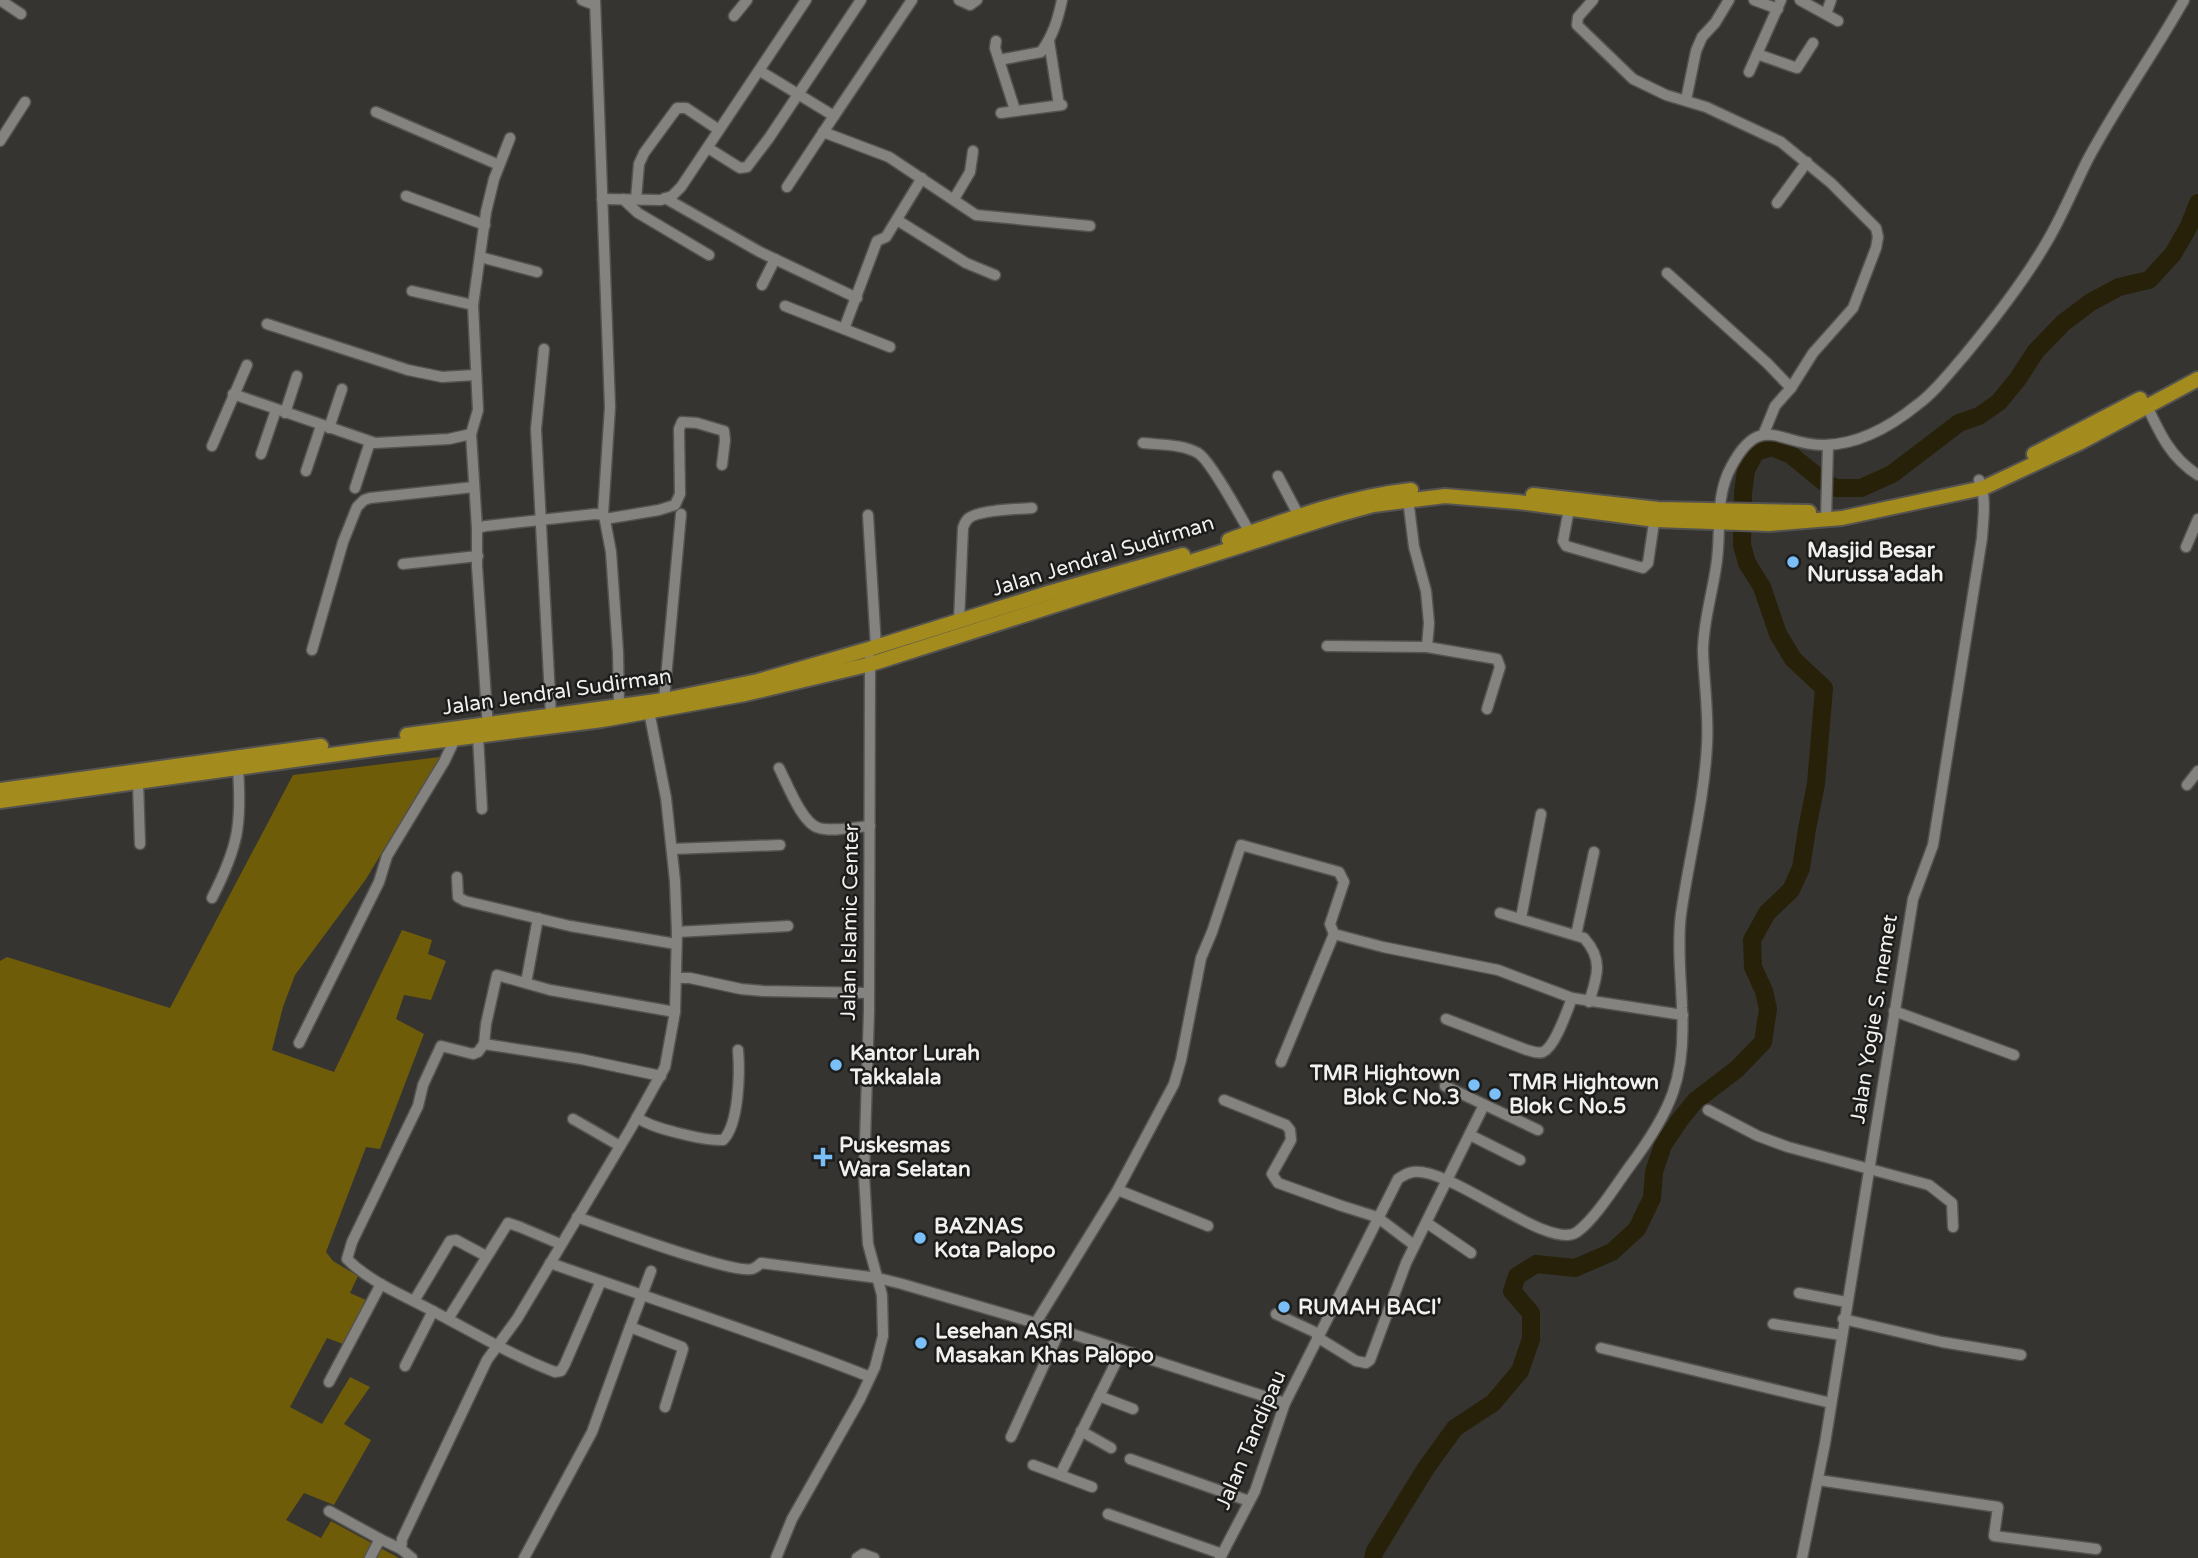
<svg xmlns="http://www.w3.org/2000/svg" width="2198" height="1558" viewBox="0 0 2198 1558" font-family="'Varela Round',sans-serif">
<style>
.green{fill:#6e5c09}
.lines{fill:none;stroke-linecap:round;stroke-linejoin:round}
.river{stroke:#282109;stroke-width:18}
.minor-casing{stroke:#545350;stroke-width:13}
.highway-casing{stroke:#545350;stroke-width:18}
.minor{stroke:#84837f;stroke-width:10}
.highway{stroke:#a48b1e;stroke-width:14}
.poi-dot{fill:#7abff8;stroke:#1c1c1b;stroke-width:2.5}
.labels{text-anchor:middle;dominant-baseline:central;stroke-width:5;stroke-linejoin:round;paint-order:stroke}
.poi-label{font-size:21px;font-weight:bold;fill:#f1f0ee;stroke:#1c1c1b;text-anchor:start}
.street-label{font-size:21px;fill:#f1f0ee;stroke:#1c1c1b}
</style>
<rect width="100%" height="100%" fill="#353431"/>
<!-- green -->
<polygon class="green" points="440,757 366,879 295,975 283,1007 272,1050 334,1072 402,930 432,940 428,954 446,961 431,1000 404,995 396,1019 424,1034 380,1149 366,1147 326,1252 333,1261 358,1276 350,1293 366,1300 343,1344 327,1338 290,1407 322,1424 350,1377 370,1387 344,1424 371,1440 334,1505 304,1493 286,1520 321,1538 331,1521 399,1558 0,1558 0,961 7,957 170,1008 293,775"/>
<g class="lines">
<!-- river -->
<polyline class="river" points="1373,1558 1375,1551 1426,1468 1455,1428 1493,1403 1520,1371 1531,1339 1531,1313 1512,1291 1517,1276 1536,1264 1575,1268 1612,1252 1637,1229 1652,1198 1654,1172 1663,1145 1679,1121 1695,1101 1737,1069 1763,1042 1768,1009 1764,991 1753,967 1752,940 1767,913 1791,890 1801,868 1807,829 1816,784 1824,688 1793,659 1778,634 1762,587 1747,563 1742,545 1743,493 1746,470 1756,452 1772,447 1791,455 1824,482 1836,488 1861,488 1892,474 1959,423 1979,416 1999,402 2017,380 2036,351 2063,323 2091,302 2119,287 2149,280 2173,254 2189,226 2198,203"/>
<!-- minor casing -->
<g class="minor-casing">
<g id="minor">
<polyline points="0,0 21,14"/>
<polyline points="582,0 595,5"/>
<polyline points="595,0 610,407 603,514"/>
<polyline points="959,0 970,5 977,0"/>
<polyline points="1593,0 1578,17 1577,25 1633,79 1666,95 1706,107 1781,142 1831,183 1876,228 1878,237 1876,248 1853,308 1813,353 1791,388"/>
<polyline points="1754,0 1778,9"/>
<polyline points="1800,0 1838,21"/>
<polyline points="1826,14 1831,0"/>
<polyline points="734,16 747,0"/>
<polyline points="996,41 995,48 1015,110"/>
<polyline points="1049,41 1059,105"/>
<polyline points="1757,54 1797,68 1813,43"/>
<path d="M 999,60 L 1041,52 C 1053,36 1058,19 1062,0"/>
<polyline points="760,71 834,116 912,0"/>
<polyline points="1749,72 1781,0"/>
<polyline points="1686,100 1696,51 1702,37 1715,23 1729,0"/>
<polyline points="376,112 499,165"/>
<polyline points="1001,113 1062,105"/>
<polyline points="823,132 889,157 976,215 1090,226"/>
<polyline points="0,141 25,102"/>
<polyline points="708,148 740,168 747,167 769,138 861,0"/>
<polyline points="787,187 834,116"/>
<polyline points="406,196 485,225"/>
<polyline points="665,198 760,252 857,298"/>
<polyline points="602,199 661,200 672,196 681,187 806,0"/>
<polyline points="623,199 638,213 709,255"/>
<polyline points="636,199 639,164 644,153 677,108 686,108 719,130"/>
<polyline points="954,199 970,172 973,151"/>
<polyline points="1777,203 1807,162"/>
<polyline points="897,220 966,263 995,275"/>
<polyline points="480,257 537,272"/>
<polyline points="1667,273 1767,363 1791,388 1775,406 1764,433"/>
<polyline points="762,285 775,259"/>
<polyline points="412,291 473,305"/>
<polyline points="785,306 890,347"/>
<polyline points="267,324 408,370 442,377 475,375"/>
<polyline points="844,329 877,241 886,237 922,178"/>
<polyline points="544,349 536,429 551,716"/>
<polyline points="233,394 375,443 449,439 471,434"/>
<path d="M 2147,406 C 2160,434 2171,458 2198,475"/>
<polyline points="285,413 297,376"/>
<polyline points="329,428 342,389"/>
<path d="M 1143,443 C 1160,445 1182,444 1198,453 C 1211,461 1241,517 1250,533"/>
<polyline points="212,446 247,365"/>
<polyline points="261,454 276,410"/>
<polyline points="306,471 321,426"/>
<polyline points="1278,476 1299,516"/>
<polyline points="355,488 370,442"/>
<polyline points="1569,509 1563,541 1566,546 1643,568 1648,563 1655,516"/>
<polyline points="868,515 876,647"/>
<polyline points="605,519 659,510 675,505 680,494 679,429 682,422 697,423 724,431 725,440 722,465"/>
<polyline points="1826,520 1828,445"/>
<polyline points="477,528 471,434 478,410 473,305 486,212 494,179 510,138"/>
<polyline points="2186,547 2198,519"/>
<polyline points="403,564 478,556"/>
<path d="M 959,621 L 963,528 C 965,523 965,521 969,518 C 980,510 1017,509 1032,508"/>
<polyline points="1327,646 1427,647 1429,623 1426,591 1414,547 1408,499"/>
<polyline points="1427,647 1497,659 1500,667 1487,709"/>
<polyline points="312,650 343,542 357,507 364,500 370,498 474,487"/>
<polyline points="664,700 681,514"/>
<polyline points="488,728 477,566 477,528 486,526 595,514 604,515 611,552 618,652 619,706"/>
<polyline points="478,736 482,809"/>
<path d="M 779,768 C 787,783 802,824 819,828 C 832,832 856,827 870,826"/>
<polyline points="138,782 140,844"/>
<polyline points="2187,785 2198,771"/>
<polyline points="672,849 780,845"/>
<polyline points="457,877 458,897 465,901 570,926 676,944"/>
<path d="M 212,898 C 238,847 242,825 238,769"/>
<path d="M 1500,913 L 1584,938 C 1604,960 1597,977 1589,1002"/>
<polyline points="1521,918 1541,814"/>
<polyline points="677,932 788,926"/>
<polyline points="1576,935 1594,852"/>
<polyline points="676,978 690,978 741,989 763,991 868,993"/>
<polyline points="526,983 538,918"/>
<polyline points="1894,1011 2014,1055"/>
<path d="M 1446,1019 L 1527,1050 C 1532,1051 1537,1054 1543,1052 C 1555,1047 1567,1011 1572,998"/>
<polyline points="299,1043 379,882 387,856 444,762 455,739"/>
<polyline points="484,1044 486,1024 497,975 550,990 675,1012"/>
<polyline points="1281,1062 1334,934"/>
<polyline points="1445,1086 1538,1130"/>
<polyline points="1224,1100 1276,1121 1286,1125 1290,1130 1291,1140 1272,1174 1278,1183 1342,1206 1377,1217 1414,1245"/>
<polyline points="1708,1110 1758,1136 1788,1147 1929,1185 1952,1203 1953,1227"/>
<path d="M 637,1117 C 649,1128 706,1141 723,1140 C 739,1125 740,1072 738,1050"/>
<polyline points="573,1119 620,1146"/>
<polyline points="1470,1135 1520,1160"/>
<polyline points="1118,1190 1208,1226"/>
<path d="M 577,1217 C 606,1227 731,1274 752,1269 C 755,1268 759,1265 761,1263 L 878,1278 L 902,1284 L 1060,1330 L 1285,1403"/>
<polyline points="1427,1223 1471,1253"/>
<path d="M 550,1263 C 657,1301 765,1335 870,1377"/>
<polyline points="651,1271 630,1327 682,1347 683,1349 665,1407"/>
<path d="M 601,1281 L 565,1364 L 561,1371 L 555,1372 C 511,1355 471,1331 429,1309 C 401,1294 370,1282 347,1259 L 352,1242 L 418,1106 L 423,1085 L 441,1046 L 473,1054 L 478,1052 L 484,1044 L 581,1059 L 661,1076"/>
<polyline points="1799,1293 1846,1302"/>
<polyline points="414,1301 450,1241 456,1240 486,1256"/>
<polyline points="1276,1314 1319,1334"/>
<polyline points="448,1319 508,1223 520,1227 560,1244"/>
<polyline points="1843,1319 1942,1342 2021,1355"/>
<polyline points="1035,1324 1117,1191 1174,1084 1181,1060 1201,958 1212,932 1241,845 1339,872 1344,882 1330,924 1334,934 1383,947 1498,970 1572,998 1683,1015"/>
<polyline points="1773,1324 1841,1335"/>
<polyline points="1317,1337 1356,1361 1366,1363 1370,1360 1406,1263 1484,1105"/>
<polyline points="1601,1348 1831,1403"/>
<polyline points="405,1366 433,1311"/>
<polyline points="329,1382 381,1284"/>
<polyline points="1099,1396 1133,1409"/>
<polyline points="1081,1431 1111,1448"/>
<polyline points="1011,1437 1060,1330"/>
<polyline points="1130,1459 1249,1501"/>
<polyline points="1033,1465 1060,1475 1122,1350"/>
<polyline points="1060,1475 1092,1487"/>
<polyline points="1818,1480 1998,1507 1994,1536 2096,1549"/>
<polyline points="329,1511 380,1539 401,1549"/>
<polyline points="1108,1514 1222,1554"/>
<polyline points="370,1558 380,1539"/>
<polyline points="412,1558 401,1549 402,1539 487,1360 517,1319 631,1128 665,1067 675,1012 677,932 675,881 666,798 648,706"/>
<polyline points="524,1558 592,1432 630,1327"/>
<polyline points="776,1558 792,1519 860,1399 875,1367 883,1336 882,1295 868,1244 864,1175 869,1011 870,659"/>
<polyline points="857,1558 863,1554 874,1558"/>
<path d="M 1220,1558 L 1255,1491 L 1285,1403 L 1398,1179 C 1404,1175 1406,1173 1413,1172 C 1452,1167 1549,1252 1577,1232 C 1596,1218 1616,1185 1630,1166 C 1671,1111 1686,1078 1682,1008 C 1681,977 1677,945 1681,914 C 1689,858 1704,802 1707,745 C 1709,714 1704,683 1703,651 C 1703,623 1712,595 1716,567 C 1722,533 1714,498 1731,467 C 1761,410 1780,446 1825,445 C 1860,444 1890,427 1917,405 C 1935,392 1949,373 1964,356 C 1993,321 2022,284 2045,245 C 2061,219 2073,189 2087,161 C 2116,106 2153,55 2184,0"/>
<path d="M 1802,1558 L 1825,1443 L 1913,899 L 1933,845 L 1982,538 C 1983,519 1987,497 1979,480"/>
</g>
</g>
<!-- highway casing -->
<g class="highway-casing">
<g id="highway">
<polyline points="2034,454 2140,399"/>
<polyline points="1533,495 1658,509 1809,512"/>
<path d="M 1229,540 C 1289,519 1348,497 1411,490"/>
<polyline points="407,735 664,700 758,681 869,649 1048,593 1183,555"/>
<polyline points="0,790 321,746"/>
<polyline points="0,801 381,748 602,720 745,694 871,664 1337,515 1373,505 1445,496 1518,502 1656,520 1769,524 1842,518 1983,488 2079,443 2198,379"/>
</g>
</g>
<!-- minor -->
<use href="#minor" class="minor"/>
<!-- highway -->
<use href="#highway" class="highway"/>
</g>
<!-- markers -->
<g class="poi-dot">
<circle cx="1793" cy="562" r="7"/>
<circle cx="836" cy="1065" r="7"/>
<circle cx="1474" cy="1085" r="7"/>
<circle cx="1495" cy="1094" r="7"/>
<path d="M819.5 1146.5h7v7h7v7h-7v7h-7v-7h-7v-7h7z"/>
<circle cx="920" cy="1238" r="7"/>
<circle cx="1284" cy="1307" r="7"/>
<circle cx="921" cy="1343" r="7"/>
</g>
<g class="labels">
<!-- poi labels -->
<g class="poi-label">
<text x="1807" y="550">Masjid Besar<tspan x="1807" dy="24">Nurussa'adah</tspan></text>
<text x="850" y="1053">Kantor Lurah<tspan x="850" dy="24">Takkalala</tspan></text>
<text x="1460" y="1073" text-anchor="end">TMR Hightown<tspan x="1460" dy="24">Blok C No.3</tspan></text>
<text x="1509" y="1082">TMR Hightown<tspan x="1509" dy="24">Blok C No.5</tspan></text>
<text x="839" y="1145">Puskesmas<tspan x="839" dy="24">Wara Selatan</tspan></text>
<text x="934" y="1226">BAZNAS<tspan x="934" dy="24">Kota Palopo</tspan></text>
<text x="1298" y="1307">RUMAH BACI'</text>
<text x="935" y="1331">Lesehan ASRI<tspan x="935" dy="24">Masakan Khas Palopo</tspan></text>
</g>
<!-- street labels -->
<g class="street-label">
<text transform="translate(1103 556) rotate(-17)">Jalan Jendral Sudirman</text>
<text transform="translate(557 692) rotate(-8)">Jalan Jendral Sudirman</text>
<text transform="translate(850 922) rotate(-89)">Jalan Islamic Center</text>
<text transform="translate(1874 1019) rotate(-81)">Jalan Yogie S. memet</text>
<text transform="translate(1251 1440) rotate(-67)">Jalan Tandipau</text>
</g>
</g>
</svg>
